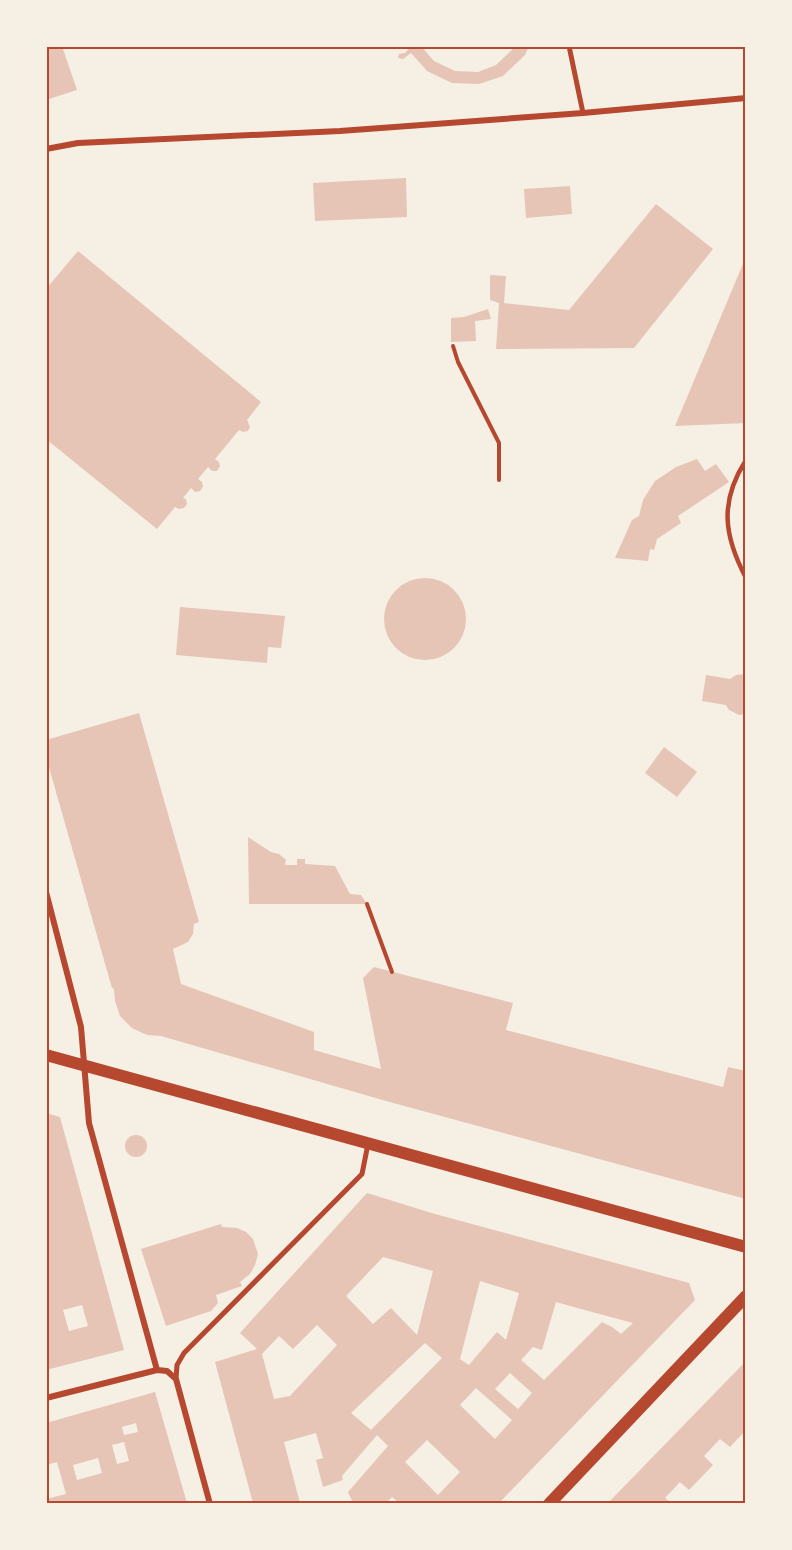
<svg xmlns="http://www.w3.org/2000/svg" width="792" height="1550" viewBox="0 0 792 1550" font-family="Lato,sans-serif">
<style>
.building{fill:#e6c5b7;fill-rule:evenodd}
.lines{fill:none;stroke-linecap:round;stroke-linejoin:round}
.path{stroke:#b5482f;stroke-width:4}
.service{stroke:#b5482f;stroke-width:4.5}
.pedestrian{stroke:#b5482f;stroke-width:5}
.minor{stroke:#b5482f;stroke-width:6}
.secondary{stroke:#b5482f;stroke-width:12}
.neatline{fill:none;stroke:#b5482f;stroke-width:2}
</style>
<rect width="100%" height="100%" fill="#f6efe4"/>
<!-- building -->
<g class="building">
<polygon points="46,46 62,46 77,90 46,100"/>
<polygon points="407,46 421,46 434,61 455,71 478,72 496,65 516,46 529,46 525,55 503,76 479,84 452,83 427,71 411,53 403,59 398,58 399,54 405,53 408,50"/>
<polygon points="406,178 407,217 315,221 313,183"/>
<polygon points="570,186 572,214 526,218 524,189"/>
<polygon points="656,204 713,249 634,348 496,349 499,303 490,300 490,275 506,276 504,303 569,310"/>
<polygon points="78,251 261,402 247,420 250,427 248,431 243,432 239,430 215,459 219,462 220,466 217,471 212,471 208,467 198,479 202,482 203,487 200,491 195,492 191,488 183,498 186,499 187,504 184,508 179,509 175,507 157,529 46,439 46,289"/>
<polygon points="745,259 746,423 675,426"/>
<polygon points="488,309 491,319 475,321 476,341 451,342 451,318 464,317"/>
<polygon points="697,459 705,471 716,464 729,482 678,516 681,523 657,539 654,550 650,549 648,561 615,558 632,520 639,516 643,500 655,481 676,467"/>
<circle cx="425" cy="619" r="41"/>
<polygon points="180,607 285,616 281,648 268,647 267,663 176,655"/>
<polygon points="746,674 746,714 739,715 729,710 726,705 702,701 706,675 730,679 736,675"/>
<polygon points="139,713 199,922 194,924 193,934 188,942 173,949 181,984 314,1032 314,1050 381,1069 363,978 374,967 513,1003 506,1030 723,1087 728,1067 746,1071 746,1199 386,1101 161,1036 147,1035 132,1028 120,1016 115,1001 114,989 112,988 46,757 46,740"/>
<polygon points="664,747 697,772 677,797 645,773"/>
<polygon points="248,837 271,852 279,854 286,860 285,865 297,865 297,859 305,859 305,864 335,866 350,894 361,895 367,904 249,904"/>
<path d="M 46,1113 L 60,1117 L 124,1350 L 46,1370 ZM 82,1305 L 88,1326 L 69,1331 L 63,1310 Z"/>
<circle cx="136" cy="1146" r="11"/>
<path d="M 367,1193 L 435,1214 L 689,1283 L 695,1300 L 499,1503 L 399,1503 L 392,1497 L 386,1503 L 353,1503 L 348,1492 L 388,1446 L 377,1435 L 342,1476 L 343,1480 L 323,1487 L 316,1460 L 323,1458 L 316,1433 L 284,1442 L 300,1503 L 253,1503 L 215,1362 L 257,1349 L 240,1333 ZM 383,1257 L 433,1271 L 417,1335 L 391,1308 L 373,1324 L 346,1296 ZM 480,1281 L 519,1293 L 506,1340 L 497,1332 L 469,1365 L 460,1359 ZM 556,1302 L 581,1309 L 633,1323 L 621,1334 L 612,1327 L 602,1322 L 544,1380 L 521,1360 L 533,1347 L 542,1350 ZM 317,1325 L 337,1345 L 290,1396 L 274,1399 L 262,1354 L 279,1336 L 293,1349 ZM 425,1343 L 442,1358 L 371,1430 L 351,1413 ZM 510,1373 L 532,1393 L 518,1409 L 495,1389 ZM 476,1388 L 512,1420 L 495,1439 L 460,1405 ZM 427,1440 L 460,1472 L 438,1495 L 405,1462 Z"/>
<polygon points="221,1224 222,1227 237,1228 246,1232 253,1239 258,1254 255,1265 250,1274 240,1282 242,1286 216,1295 218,1303 211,1311 166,1326 141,1249"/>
<polygon points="746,1361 746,1430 730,1447 720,1439 704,1456 713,1465 689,1490 680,1482 665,1498 671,1503 608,1503"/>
<path d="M 155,1392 L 187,1503 L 46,1503 L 46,1499 L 66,1494 L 57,1462 L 46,1465 L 46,1423 ZM 136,1423 L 138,1432 L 124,1435 L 122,1427 ZM 124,1442 L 129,1461 L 117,1464 L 112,1445 ZM 98,1458 L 102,1473 L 77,1480 L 73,1465 Z"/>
</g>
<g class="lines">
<!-- path -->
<g class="path">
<polyline points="453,346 458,362 499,443 499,480"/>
<polyline points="367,904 392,972"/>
</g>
<!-- service -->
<path class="service" d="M 746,460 C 719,502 724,536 746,578"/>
<!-- pedestrian -->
<g class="pedestrian">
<polyline points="569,46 583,113"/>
<polyline points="176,1379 177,1365 184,1353 362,1174 368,1144"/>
</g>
<!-- minor -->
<g class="minor">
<polyline points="46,149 78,143 340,131 583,113 746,98"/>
<polyline points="46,892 81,1027 89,1123 157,1370"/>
<polyline points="46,1398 157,1370 167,1371 176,1379 210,1504"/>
</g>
<!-- secondary -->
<g class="secondary">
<polyline points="46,1055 746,1247"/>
<polyline points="549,1504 746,1296"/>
</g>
</g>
<!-- border -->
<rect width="792" height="1550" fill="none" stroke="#f6efe4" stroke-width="96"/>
<rect x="48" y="48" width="696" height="1454" class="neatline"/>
</svg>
